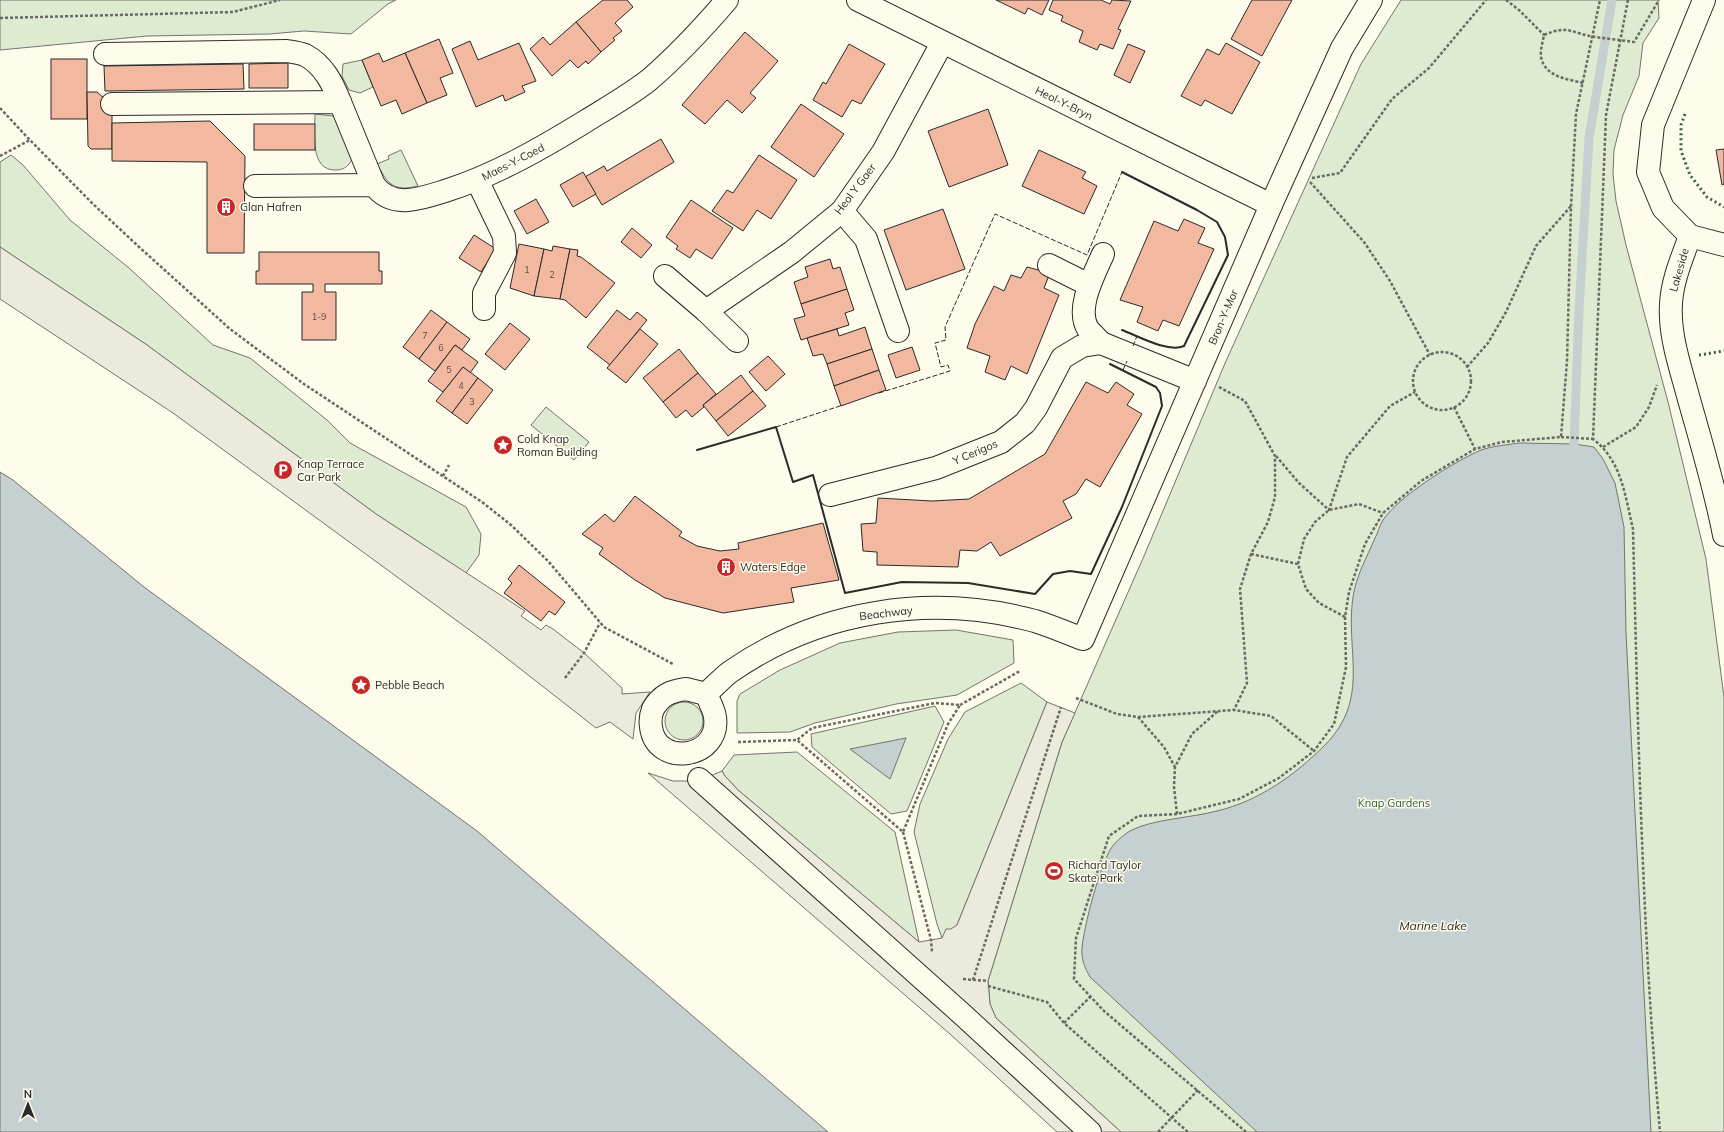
<svg xmlns="http://www.w3.org/2000/svg" width="1724" height="1132" viewBox="0 0 1724 1132" font-family="Mulish,sans-serif">
<style>
.green{fill:#deebd1;stroke:#74746e}
.parking{fill:#eceadb;stroke:#74746e}
.water{fill:#c7d0d0;stroke:#74746e}
.lines{fill:none;stroke-linecap:round;stroke-linejoin:round}
.stream{stroke:#c7d0d0;stroke-width:9}
.building{fill:#f2b8a0;stroke:#2b2b2b}
.minor-casing{stroke:#2b2b2b;stroke-width:24}
.path{stroke:#6a6964;stroke-width:2.5;stroke-dasharray:3 2;stroke-linecap:butt}
.minor{stroke:#fdfbea;stroke-width:22}
.hedge{stroke:#34623c;stroke-width:3;stroke-dasharray:2 3;stroke-linecap:butt}
.fence{stroke:#2b2b2b;stroke-width:1;stroke-dasharray:5 2;stroke-linecap:butt}
.wall{stroke:#2b2b2b;stroke-width:2}
.labels{text-anchor:middle;dominant-baseline:central;stroke-width:3;stroke-linejoin:round;paint-order:stroke}
.number-label{font-size:9px;fill:#5d4e48}
.street-label{font-size:11px;fill:#2b2b2b;stroke:#fdfbea}
.poi-label{font-size:11px;fill:#2b2b2b;stroke:#fdfbea;text-anchor:start}
.park-label{font-size:11px;fill:#34623c;stroke:#fdfbea}
.water-label{font-size:12px;font-style:italic;fill:#2b2b2b;stroke:#fdfbea}
</style>
<rect width="100%" height="100%" fill="#fdfbea"/>
<!-- green -->
<g class="green">
<polygon points="0,0 396,0 388,4 351,34 304,31 269,34 147,36 0,50"/>
<polygon points="1401,0 1658,0 1659,18 1643,43 1639,76 1623,115 1614,150 1613,174 1616,201 1626,245 1668,402 1706,559 1724,697 1724,1132 1121,1132 996,1018 990,1004 988,981 1062,742 1144,556 1226,361 1361,64"/>
<polygon points="362,60 373,87 360,93 349,90 342,76 343,64"/>
<path d="M 315,114 L 333,116 L 338,119 L 353,158 C 349,165 345,170 336,170 C 309,171 315,131 315,114 Z"/>
<path d="M 401,150 L 418,186 C 393,192 388,184 377,164 L 389,159 L 388,156 Z"/>
<polygon points="11,155 23,165 70,220 129,268 213,345 250,358 327,420 350,443 466,507 481,534 479,555 466,573 376,514 147,345 0,247 0,162"/>
<polygon points="546,407 589,442 574,460 531,425"/>
<polygon points="956,630 1013,640 1014,663 957,695 896,704 815,723 790,732 737,733 737,701 740,694 780,670 840,643 898,632"/>
<polygon points="1021,683 1047,702 957,925 942,938 937,924 914,832 920,804 948,739 965,712"/>
<circle cx="684" cy="721" r="19"/>
<polygon points="935,706 944,722 907,811 891,814 812,747 811,734"/>
<polygon points="797,752 895,832 919,942 738,790 725,776 722,771 734,755"/>
</g>
<!-- parking -->
<g class="parking">
<polygon points="0,247 147,345 376,514 525,611 521,616 541,630 546,625 553,629 584,653 622,688 622,694 650,692 636,713 633,739 610,722 596,728 486,642 173,413 0,299"/>
<polygon points="1047,702 1075,713 1062,742 988,981 990,1004 996,1018 1121,1132 1057,1132 950,1034 648,773 673,781 691,781 708,777 722,771 725,776 738,790 919,942 931,940 942,938 946,929 951,929 957,925"/>
</g>
<!-- water -->
<g class="water">
<path d="M 1519,443 L 1574,444 L 1594,447 L 1603,459 L 1615,483 L 1624,527 L 1626,633 L 1651,1132 L 1257,1132 L 1090,977 C 1085,968 1081,959 1082,948 C 1084,926 1099,869 1110,850 C 1114,843 1122,836 1130,831 C 1152,819 1191,818 1217,811 C 1259,801 1295,775 1325,745 C 1371,698 1345,652 1353,597 C 1356,576 1367,557 1375,538 C 1378,533 1379,526 1383,520 C 1398,497 1455,461 1481,450 C 1492,446 1506,445 1519,443 Z"/>
<polygon points="0,472 13,480 144,587 477,831 828,1132 0,1132"/>
<polygon points="906,738 890,779 850,749"/>
</g>
<g class="lines">
<!-- stream -->
<polyline class="stream" points="1574,444 1579,310 1589,138 1612,0"/>
</g>
<!-- building -->
<g class="building">
<polygon points="603,0 627,0 633,7 615,23 622,31 613,38 615,40 601,52 576,22"/>
<polygon points="996,0 1049,0 1042,15 1028,8 1025,14"/>
<polygon points="1053,0 1101,0 1110,4 1112,0 1131,1 1118,29 1121,30 1113,49 1100,44 1097,50 1079,42 1083,31 1061,21 1063,16 1049,10"/>
<polygon points="1252,0 1292,0 1262,56 1231,39"/>
<polygon points="576,22 601,52 588,64 586,61 578,68 570,60 552,76 530,49 543,37 550,45"/>
<polygon points="745,32 778,61 750,93 756,98 742,113 727,100 705,124 682,105"/>
<polygon points="439,39 453,73 440,78 447,95 427,103 405,53"/>
<polygon points="470,41 478,60 519,43 536,81 522,86 525,92 505,101 503,95 476,107 452,49"/>
<polygon points="1226,43 1260,62 1232,114 1205,100 1201,106 1181,96 1207,49 1219,55"/>
<polygon points="849,44 885,64 861,104 852,100 842,117 813,100 823,82 826,84"/>
<polygon points="1128,44 1145,51 1130,83 1114,75"/>
<polygon points="379,53 383,62 405,53 427,103 402,114 396,100 381,106 362,60"/>
<rect x="51" y="59" width="36" height="60"/>
<polygon points="288,63 288,88 249,88 249,64"/>
<polygon points="243,64 244,89 105,91 104,66"/>
<polygon points="87,92 97,92 106,100 112,112 112,149 91,149 88,146"/>
<polygon points="801,104 844,134 814,177 771,147"/>
<polygon points="988,109 1008,165 949,187 928,131"/>
<polygon points="210,121 245,156 244,253 207,253 207,162 112,161 112,123"/>
<rect x="254" y="124" width="61" height="26"/>
<polygon points="661,139 674,162 602,205 585,177 604,166 607,171"/>
<polygon points="1724,149 1724,184 1722,185 1716,150"/>
<polygon points="1039,150 1086,172 1082,178 1097,186 1084,214 1022,186"/>
<polygon points="759,155 797,180 771,219 757,210 743,231 712,211 727,190 733,193"/>
<polygon points="583,172 596,194 573,207 560,185"/>
<polygon points="536,199 549,222 527,234 514,211"/>
<polygon points="691,200 733,228 712,259 696,249 690,258 676,249 678,246 666,237"/>
<polygon points="943,209 965,269 906,290 884,230"/>
<polygon points="1184,219 1205,228 1198,243 1214,249 1179,326 1163,320 1158,331 1137,322 1143,307 1120,300 1154,221 1178,231"/>
<polygon points="632,228 652,245 641,258 621,242"/>
<polygon points="474,235 496,249 481,272 459,258"/>
<polygon points="519,244 544,249 534,296 510,288"/>
<polygon points="553,246 570,249 560,299 534,296 544,249 552,251"/>
<polygon points="570,249 578,250 577,256 581,257 615,283 586,318 565,300 560,299"/>
<polygon points="259,252 379,252 379,271 382,271 382,284 325,284 325,292 336,292 336,340 302,340 302,292 313,292 313,284 256,284 256,271 259,271"/>
<polygon points="830,259 833,269 840,267 847,289 801,304 794,282 808,277 805,267"/>
<polygon points="1027,267 1050,273 1044,288 1059,295 1027,374 1011,366 1005,380 985,372 990,356 967,348 975,324 994,286 1004,291 1011,275 1021,278"/>
<polygon points="847,289 854,310 845,313 849,325 801,340 794,319 805,316 801,304"/>
<polygon points="431,310 447,322 419,359 403,347"/>
<polygon points="617,310 630,320 637,312 647,320 610,365 587,347"/>
<polygon points="447,322 470,339 462,350 455,345 435,371 419,359"/>
<polygon points="510,323 530,339 505,370 485,354"/>
<polygon points="865,327 872,349 827,364 823,354 813,356 807,338 837,329 839,336"/>
<polygon points="640,329 658,344 626,383 607,368"/>
<polygon points="455,345 478,362 470,373 463,367 443,392 428,381"/>
<polygon points="912,347 920,370 896,378 888,355"/>
<polygon points="679,349 698,373 663,402 643,378"/>
<polygon points="872,349 879,370 834,386 827,364"/>
<polygon points="768,356 785,374 766,391 749,372"/>
<polygon points="463,367 478,378 452,413 436,401"/>
<polygon points="879,370 886,390 841,406 834,386"/>
<polygon points="698,373 716,394 703,405 704,407 692,417 686,410 676,418 663,402"/>
<polygon points="741,375 753,391 716,421 703,405"/>
<polygon points="478,378 493,390 467,424 452,413"/>
<polygon points="1086,382 1108,393 1116,382 1134,394 1127,405 1142,414 1100,487 1086,479 1076,494 1063,501 1072,518 1000,556 991,542 977,551 960,550 958,567 877,565 877,552 863,551 861,524 876,523 878,498 932,501 969,499 1045,454"/>
<polygon points="753,391 766,406 728,436 716,421"/>
<polygon points="635,496 682,532 679,536 697,546 720,551 739,549 738,543 823,523 839,580 791,588 794,602 723,613 665,598 635,580 599,554 603,548 582,534 605,514 614,522"/>
<polygon points="519,565 565,602 555,615 549,611 541,621 504,593 512,583 508,579"/>
</g>
<g class="lines">
<!-- minor casing -->
<g class="minor-casing">
<g id="minor">
<polyline points="858,0 1271,205"/>
<path d="M 105,54 L 287,51 C 293,52 300,53 305,55 C 324,65 333,84 340,102"/>
<polyline points="112,104 340,102 374,185"/>
<polyline points="477,180 504,236 505,253 484,293 484,309"/>
<path d="M 255,186 L 374,185 C 382,196 394,201 408,200 C 422,199 435,194 448,190 C 497,174 542,148 586,121 C 607,108 630,95 649,80 C 678,55 703,28 727,0"/>
<polyline points="842,211 866,239 898,331"/>
<path d="M 1690,236 C 1682,258 1672,281 1671,304 C 1669,335 1680,366 1688,396 C 1701,442 1715,488 1724,535"/>
<polyline points="1690,236 1663,208 1648,172 1653,125 1704,0"/>
<polyline points="1690,236 1724,245"/>
<polyline points="1049,265 1089,285"/>
<polyline points="665,276 706,311 737,341"/>
<polyline points="706,311 792,252 842,211 883,152 942,43"/>
<path d="M 1101,343 C 1097,338 1092,334 1088,329 C 1075,308 1095,273 1103,254"/>
<polyline points="830,495 936,468 1001,442 1025,423 1036,408 1062,358 1082,346 1101,343 1195,381"/>
<path d="M 686,689 L 706,694 C 709,701 714,709 715,717 C 721,759 656,768 651,727 C 650,721 651,714 653,709 C 661,695 671,691 686,689 Z"/>
<path d="M 706,694 C 714,687 722,678 730,672 C 819,610 930,593 1035,621 C 1051,626 1067,633 1083,639 L 1271,205 L 1342,48 L 1371,0"/>
<polyline points="699,779 963,1015 1090,1132"/>
</g>
</g>
<!-- path -->
<g class="path">
<polyline points="1506,0 1519,10 1544,35"/>
<path d="M 1628,0 L 1606,115 L 1593,439 C 1622,461 1625,496 1633,529 C 1638,730 1642,932 1660,1132"/>
<polyline points="0,18 233,12 280,0"/>
<path d="M 1583,83 C 1567,79 1545,77 1541,57 C 1540,50 1543,41 1544,35 C 1569,24 1572,34 1596,37 C 1608,39 1621,40 1634,42 L 1659,0"/>
<polyline points="0,108 27,137 93,204 138,246 230,329 304,384 482,502 511,525 548,561 604,627 673,664"/>
<polyline points="0,156 30,140"/>
<polyline points="1312,178 1340,173 1392,99 1429,68 1486,0"/>
<polyline points="1310,182 1364,242 1390,281 1430,355"/>
<circle cx="1442" cy="381" r="29"/>
<polyline points="1467,367 1488,343 1506,312 1536,246 1571,206"/>
<polyline points="1219,387 1245,401 1275,456 1275,497 1268,522 1251,554 1240,589 1247,683 1234,710"/>
<polyline points="1454,407 1475,449"/>
<polyline points="1561,437 1593,439"/>
<polyline points="1603,447 1636,427 1649,407 1657,385"/>
<polyline points="1276,456 1299,483 1329,510 1347,457 1390,406 1415,392"/>
<polyline points="443,476 449,465"/>
<polyline points="1251,554 1298,564"/>
<polyline points="1345,617 1319,603 1306,589 1298,564 1304,539 1315,522 1329,510 1359,504 1383,513"/>
<polyline points="565,678 584,653 600,623"/>
<polyline points="1076,698 1117,714 1138,717 1234,710 1271,716 1314,751"/>
<polyline points="960,705 1020,671"/>
<polyline points="1138,717 1164,747 1175,767"/>
<polyline points="738,742 797,740 903,832 948,724 960,705 935,703 812,728 797,740"/>
<polyline points="1177,814 1174,787 1175,767 1192,734 1218,711"/>
<polyline points="903,832 931,940 932,952"/>
<polyline points="963,979 988,981"/>
<polyline points="973,980 1061,707"/>
<polyline points="988,986 1047,1002 1064,1023 1188,1132"/>
<polyline points="1064,1023 1090,997"/>
<polyline points="1158,1132 1198,1090"/>
<polyline points="1246,1132 1104,1011 1074,979 1076,938 1109,836 1138,816 1177,814 1239,799 1279,778 1314,751 1334,724 1346,667 1345,617 1349,592 1365,544 1383,513 1421,481 1475,449 1502,442 1561,437 1567,361 1571,206 1576,114 1600,0"/>
</g>
<!-- minor -->
<use href="#minor" class="minor"/>
<!-- hedge -->
<g class="hedge">
<polyline points="1685,114 1681,125 1681,151 1690,175 1707,197 1724,207"/>
<polyline points="1699,355 1724,351"/>
</g>
<!-- fence -->
<g class="fence">
<polyline points="1133,346 1137,336"/>
<polyline points="1123,370 1127,361"/>
<polyline points="879,393 950,371 948,365 941,367 935,343 946,340 945,327 995,214 1087,255 1122,172"/>
<polyline points="776,427 843,405"/>
</g>
<!-- wall -->
<g class="wall">
<path d="M 1122,172 L 1197,210 L 1217,222 L 1225,237 L 1228,255 L 1184,346 C 1168,353 1138,336 1122,330"/>
<polyline points="697,450 776,427 793,482 813,475 845,593 902,582 968,583 1035,594 1053,574 1070,571 1091,574 1122,507 1162,406 1160,393 1156,387 1110,364"/>
</g>
</g>
<!-- icons -->
<defs>
<g id="building-disc" transform="scale(1)"><circle r="9.5" fill="#c62828" stroke="#fdfbea"/><path d="M-4-6H4V6H1V3H-1V6H-4ZM-2.5-4.3h1.7v1.8h-1.7ZM.8-4.3h1.7v1.8H.8ZM-2.5-1h1.7V.8h-1.7ZM.8-1h1.7V.8H.8Z" fill="#fff"/></g>
<g id="sight-disc" transform="scale(1)"><circle r="9.5" fill="#c62828" stroke="#fdfbea"/><path d="M0-6L1.8-2.2L6-1.7L2.9 1.2L3.7 5.4L0 3.3L-3.7 5.4L-2.9 1.2L-6-1.7L-1.8-2.2Z" fill="#fff"/></g>
<g id="parking-disc" transform="scale(1)"><circle r="9.5" fill="#c62828" stroke="#fdfbea"/><path d="M-3.5-5.5H1a3.5 3.5 0 0 1 0 7H-1V5.5H-3.5ZM-1-3.4V-.6H.8a1.4 1.4 0 0 0 0-2.8Z" fill="#fff"/></g>
<g id="stadium-disc" transform="scale(1)"><circle r="9.5" fill="#c62828" stroke="#fdfbea"/><path d="M0-5a6.5 5 0 1 0 0 10a6.5 5 0 1 0 0-10ZM-3.5-1.8h7v3.6h-7Z" fill="#fff"/></g>
</defs>
<g fill-rule="evenodd">
<use href="#building-disc" x="226" y="207"/>
<use href="#sight-disc" x="503" y="445"/>
<use href="#parking-disc" x="283" y="470"/>
<use href="#building-disc" x="726" y="567"/>
<use href="#sight-disc" x="361" y="685"/>
<use href="#stadium-disc" x="1054" y="871"/>
</g>
<g class="labels">
<!-- number labels -->
<g class="number-label">
<text x="527" y="269">1</text>
<text x="552" y="274">2</text>
<text x="319" y="316">1-9</text>
<text x="425" y="335">7</text>
<text x="441" y="347">6</text>
<text x="449" y="369">5</text>
<text x="461" y="385">4</text>
<text x="472" y="401">3</text>
</g>
<!-- street labels -->
<g class="street-label">
<text transform="translate(1064 103) rotate(26)">Heol-Y-Bryn</text>
<text transform="translate(513 162) rotate(-27)">Maes-Y-Coed</text>
<text transform="translate(855 189) rotate(-53)">Heol Y Gaer</text>
<text transform="translate(1679 270) rotate(-74)">Lakeside</text>
<text transform="translate(1223 317) rotate(-67)">Bron-Y-Mor</text>
<text transform="translate(975 452) rotate(-23)">Y Cerigos</text>
<text transform="translate(886 613) rotate(-7)">Beachway</text>
</g>
<!-- poi labels -->
<g class="poi-label">
<text x="240" y="207">Glan Hafren</text>
<text x="517" y="439">Cold Knap<tspan x="517" dy="13">Roman Building</tspan></text>
<text x="297" y="464">Knap Terrace<tspan x="297" dy="13">Car Park</tspan></text>
<text x="740" y="567">Waters Edge</text>
<text x="375" y="685">Pebble Beach</text>
<text x="1068" y="865">Richard Taylor<tspan x="1068" dy="13">Skate Park</tspan></text>
</g>
<!-- park labels -->
<g class="park-label">
<text x="1394" y="803">Knap Gardens</text>
</g>
<!-- water labels -->
<g class="water-label">
<text x="1433" y="925">Marine Lake</text>
</g>
</g>
<!-- north arrow -->
<g transform="translate(28 1104)" stroke="#fdfbea" stroke-width="3" paint-order="stroke">
<path d="M0-3L7 15L0 10L-7 15Z" fill="#2b2b2b"/>
<text y="-6" font-size="11" font-weight="bold" text-anchor="middle" fill="#2b2b2b">N</text>
</g>
</svg>
